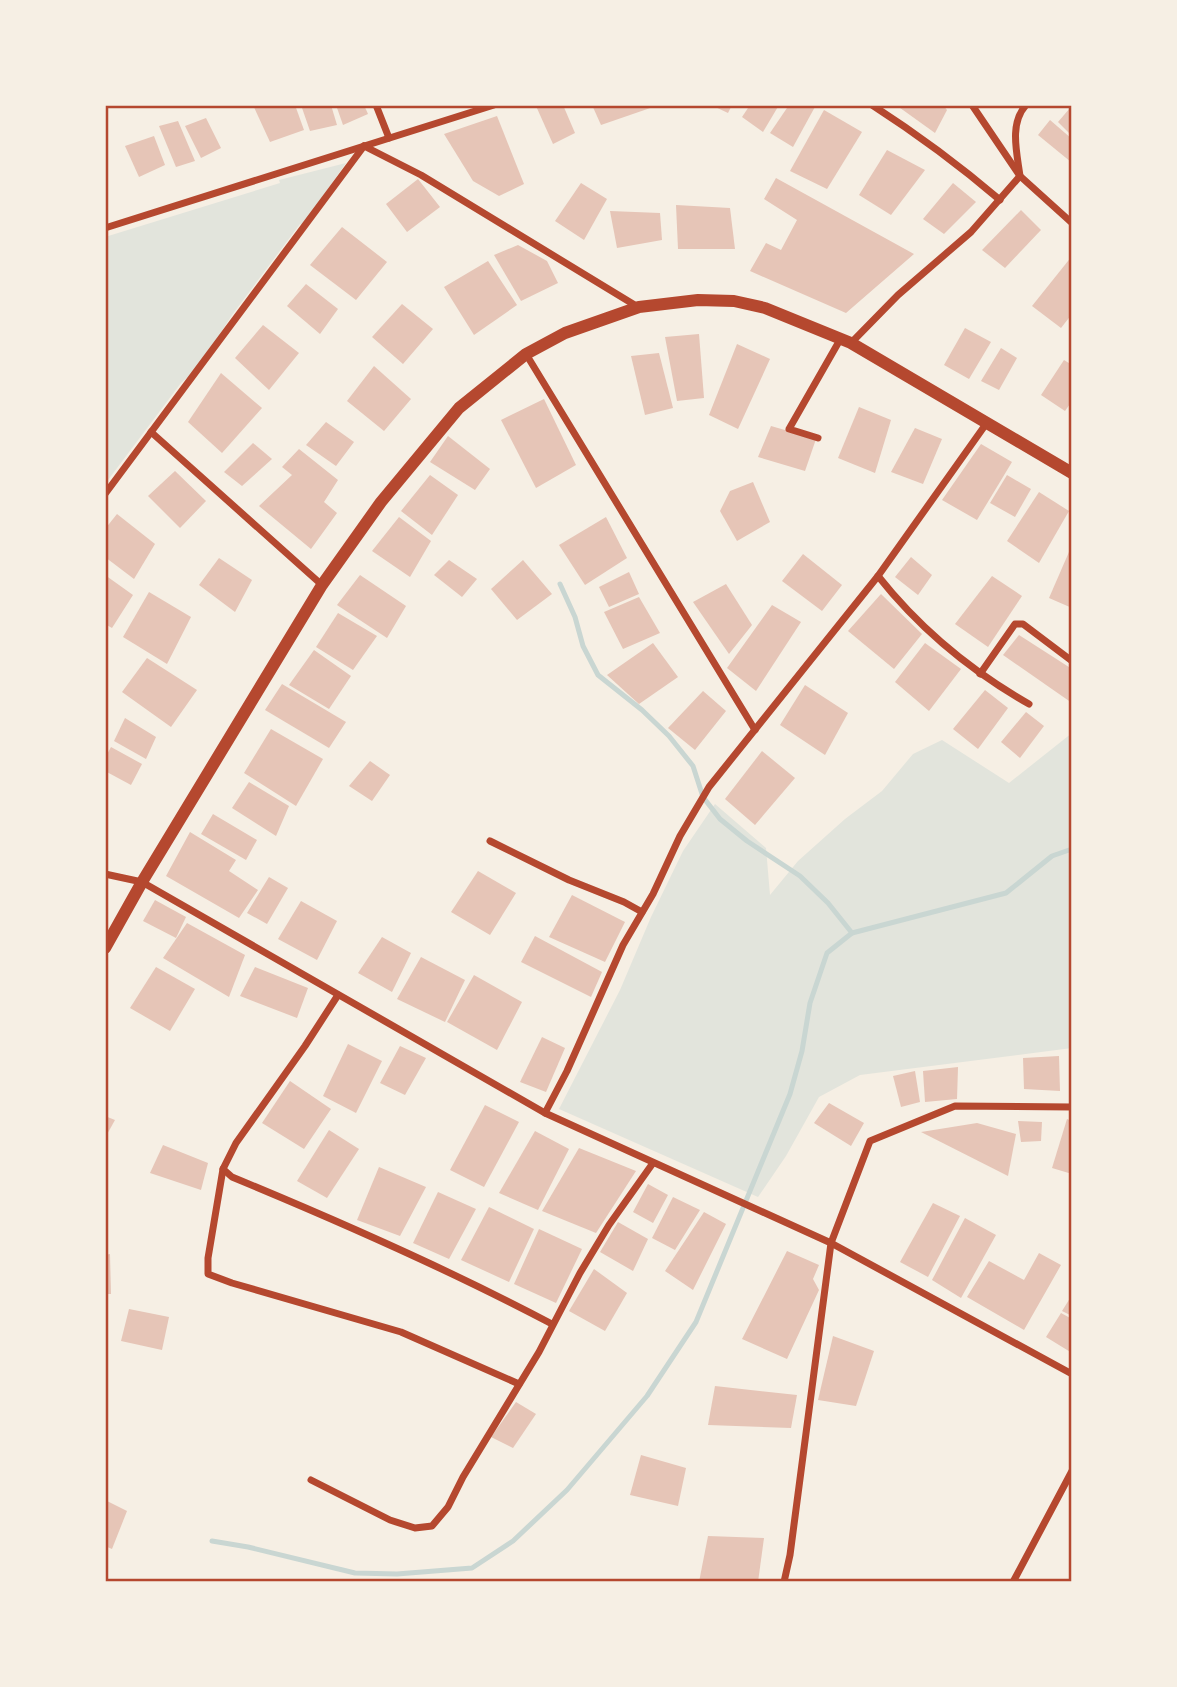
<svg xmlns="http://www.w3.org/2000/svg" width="1177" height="1687" viewBox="0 0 1177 1687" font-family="Jost,sans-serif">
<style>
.green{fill:#e2e4dc}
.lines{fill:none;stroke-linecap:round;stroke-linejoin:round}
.stream{stroke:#c9d6d2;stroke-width:5}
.building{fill:#e6c5b7}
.minor{stroke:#b5482f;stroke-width:7}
.tertiary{stroke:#b5482f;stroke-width:12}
.neatline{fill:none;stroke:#b5482f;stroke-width:2.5}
</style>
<rect width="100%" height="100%" fill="#f6efe4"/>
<!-- green -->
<g class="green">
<polygon points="346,163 302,226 300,224 232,315 199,367 181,383 105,484 105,237 280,183 279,180"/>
<polygon points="1072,733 1072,1048 860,1075 819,1097 786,1156 758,1197 559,1109 620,990 651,917 683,851 715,804 766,848 770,895 798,861 845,819 882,791 913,754 942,740 1009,783"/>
</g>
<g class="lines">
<!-- stream -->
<g class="stream">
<polyline points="560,584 575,617 583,646 598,675 642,710 669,736 693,766 703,797 720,819 747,841 800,876 828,903 852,933"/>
<polyline points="212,1541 248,1547 355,1573 397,1574 472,1568 513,1541 567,1490 647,1396 696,1322 790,1094 802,1051 810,1003 827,953 852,933 1006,893 1052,856 1072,849"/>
</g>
</g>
<!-- building -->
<g class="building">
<polygon points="253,105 295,105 304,130 270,142"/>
<polygon points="301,105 331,105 337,125 310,131"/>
<polygon points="336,105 364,105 368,114 343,125"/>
<polygon points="540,105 563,105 575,133 553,144 536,106"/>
<polygon points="592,105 659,105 601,125"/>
<polygon points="711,105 732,105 728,113"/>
<polygon points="750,105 779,105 763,132 742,117"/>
<polygon points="789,105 816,105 793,147 770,133"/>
<polygon points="896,105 943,105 947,110 935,133"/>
<polygon points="1070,108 1072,110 1072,136 1058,122"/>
<polygon points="824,110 862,132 827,189 790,171"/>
<polygon points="497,116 524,184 499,196 473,181 444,134"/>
<polygon points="206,118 221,148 201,158 185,126"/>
<polygon points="1050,120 1072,139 1071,162 1038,135"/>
<polygon points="178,121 195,161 176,167 159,126"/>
<polygon points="154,136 165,165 139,177 125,146"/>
<polygon points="887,150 925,170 891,215 859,195"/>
<polygon points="776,178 914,254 846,313 750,271 766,243 781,250 797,220 764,199"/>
<polygon points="418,179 440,207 407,232 386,204"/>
<polygon points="581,183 607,199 584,240 555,221"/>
<polygon points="953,183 976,202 944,234 923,219"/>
<polygon points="676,205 730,208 735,249 678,249"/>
<polygon points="1021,210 1041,230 1005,268 982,250"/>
<polygon points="610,211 660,213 662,240 617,248"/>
<polygon points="342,227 387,262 356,300 310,265"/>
<polygon points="518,245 547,261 558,283 521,301 494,255"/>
<polygon points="1072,256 1072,314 1061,328 1032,306"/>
<polygon points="488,261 517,305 474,335 444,287"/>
<polygon points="306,284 338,309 320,334 287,306"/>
<polygon points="402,304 433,329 403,364 372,337"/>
<polygon points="263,325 299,353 269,390 235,358"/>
<polygon points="965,328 991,342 969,379 944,365"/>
<polygon points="699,334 704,398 677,401 665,337"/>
<polygon points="737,344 770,359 738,429 709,415"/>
<polygon points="1001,348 1017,358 999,390 981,381"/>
<polygon points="659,353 673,408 645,415 631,356"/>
<polygon points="1064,360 1072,365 1072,401 1065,411 1041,395"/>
<polygon points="374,366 411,399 384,431 347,401"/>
<polygon points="221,373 262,408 222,453 188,422"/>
<polygon points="544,399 576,465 536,488 501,420"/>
<polygon points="859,407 891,420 875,473 838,458"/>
<polygon points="326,422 354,442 336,466 306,445"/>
<polygon points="771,426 816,439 805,471 758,457"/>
<polygon points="915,428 942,439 923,484 891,472"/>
<polygon points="448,436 490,469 475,490 430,462"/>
<polygon points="253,443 272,459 242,486 224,472"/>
<polygon points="981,444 1012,462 977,520 942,500"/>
<polygon points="299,449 338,480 324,502 337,513 311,549 259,506 292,475 282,467"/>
<polygon points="175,471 206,501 180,528 148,496"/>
<polygon points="430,475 458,495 432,535 401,511"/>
<polygon points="1007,475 1031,489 1015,517 990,503"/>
<polygon points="753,482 770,522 737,541 720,511 730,491"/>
<polygon points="1039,492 1069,511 1039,563 1007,541"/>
<polygon points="117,514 155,544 134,579 105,557 105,529"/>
<polygon points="399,517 431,541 410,577 372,551"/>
<polygon points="606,517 627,558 585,585 559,545"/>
<polygon points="1072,545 1072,608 1049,598"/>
<polygon points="803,554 842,585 822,611 782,581"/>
<polygon points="911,557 932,575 918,595 895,577"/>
<polygon points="219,558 252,580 235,612 199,585"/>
<polygon points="449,560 477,579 462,597 434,575"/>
<polygon points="523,560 552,594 517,620 491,589"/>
<polygon points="629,572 639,594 609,607 599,587"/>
<polygon points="105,575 133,595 112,628 105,624"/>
<polygon points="360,575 406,606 387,638 337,605"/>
<polygon points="992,576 1022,596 988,647 955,624"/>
<polygon points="726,584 752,625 729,654 693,602"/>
<polygon points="149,592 191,617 167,664 123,637"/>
<polygon points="881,594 922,634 894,669 848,631"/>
<polygon points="639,597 660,633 623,649 604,612"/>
<polygon points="772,605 801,622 756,691 727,668"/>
<polygon points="338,613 377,636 353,670 316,647"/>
<polygon points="1019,635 1072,669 1072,703 1003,655"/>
<polygon points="653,643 678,677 639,704 607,675"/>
<polygon points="925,643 961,669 929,711 895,682"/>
<polygon points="314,650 351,676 329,709 289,685"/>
<polygon points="147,658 197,690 171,727 122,692"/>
<polygon points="282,684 346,722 329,748 265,710"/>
<polygon points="805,685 848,713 825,755 780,725"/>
<polygon points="985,690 1008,708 978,749 953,729"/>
<polygon points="703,691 726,711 695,750 668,728"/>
<polygon points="1026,712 1044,726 1020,758 1001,742"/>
<polygon points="125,718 156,737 146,759 114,741"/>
<polygon points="271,729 323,759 296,806 244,773"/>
<polygon points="111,747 142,764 131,785 105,771 105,758"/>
<polygon points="762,751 795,778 755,825 725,799"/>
<polygon points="370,761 390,775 372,801 349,786"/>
<polygon points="249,782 289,806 276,836 232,808"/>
<polygon points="213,814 257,840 246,860 201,834"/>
<polygon points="190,832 236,860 229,871 258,890 239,918 166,876"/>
<polygon points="478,871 516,893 490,935 451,912"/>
<polygon points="269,877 288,888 267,924 247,913"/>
<polygon points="572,895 625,922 605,962 549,937"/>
<polygon points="155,900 186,917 176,938 143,921"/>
<polygon points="301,901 337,921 317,960 278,939"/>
<polygon points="187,923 245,955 229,997 163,958"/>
<polygon points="535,936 602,972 591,997 521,962"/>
<polygon points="382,937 411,953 392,992 358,973"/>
<polygon points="421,957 465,980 445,1022 397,999"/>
<polygon points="156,967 195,989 170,1031 130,1008"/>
<polygon points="255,967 308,988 297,1018 240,996"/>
<polygon points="474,975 522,1002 497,1050 447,1022"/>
<polygon points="542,1037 565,1048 546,1092 520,1082"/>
<polygon points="348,1044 382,1061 356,1113 323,1096"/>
<polygon points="400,1046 426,1058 405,1095 380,1083"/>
<polygon points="1059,1056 1060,1091 1024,1089 1023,1058"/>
<polygon points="958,1067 957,1099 925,1102 923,1071"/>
<polygon points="915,1071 920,1102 901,1107 893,1076"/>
<polygon points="290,1081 331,1109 304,1149 262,1123"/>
<polygon points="829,1103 864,1123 851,1146 814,1123"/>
<polygon points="485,1105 519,1122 484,1187 450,1170"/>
<polygon points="105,1116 115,1120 105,1138"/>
<polygon points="1067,1119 1072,1121 1072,1174 1052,1168"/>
<polygon points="1018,1121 1042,1122 1041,1141 1021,1142"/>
<polygon points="977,1123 1016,1134 1008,1176 921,1132"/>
<polygon points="329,1130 359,1149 327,1198 297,1181"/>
<polygon points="535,1131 569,1149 538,1210 499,1193"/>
<polygon points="163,1145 208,1163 201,1190 150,1173"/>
<polygon points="579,1148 636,1171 596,1233 542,1211"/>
<polygon points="379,1167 426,1187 400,1236 357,1220"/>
<polygon points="648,1184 668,1195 653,1223 633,1212"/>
<polygon points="438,1192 476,1209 449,1259 413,1243"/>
<polygon points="673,1197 700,1210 675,1250 652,1238"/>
<polygon points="933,1203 960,1216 928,1277 900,1262"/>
<polygon points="489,1207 534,1229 509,1282 461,1260"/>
<polygon points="704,1212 726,1224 693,1290 665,1271"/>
<polygon points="965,1218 996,1235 961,1298 932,1280"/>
<polygon points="618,1222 648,1239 633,1271 600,1252"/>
<polygon points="539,1229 582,1249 556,1303 514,1284"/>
<polygon points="787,1251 819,1265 813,1279 819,1290 787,1359 742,1339"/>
<polygon points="1039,1253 1061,1265 1024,1330 967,1297 989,1261 1024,1280"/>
<polygon points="110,1254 111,1294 105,1294 105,1255"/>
<polygon points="594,1269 627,1293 605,1331 569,1311"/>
<polygon points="1072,1295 1072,1316 1062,1311"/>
<polygon points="129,1309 169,1317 162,1350 121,1341"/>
<polygon points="1061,1313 1072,1319 1072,1353 1046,1337"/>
<polygon points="833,1336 874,1351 856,1406 818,1400"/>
<polygon points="715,1386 797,1395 791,1428 708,1425"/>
<polygon points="516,1402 536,1414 513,1448 491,1437"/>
<polygon points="641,1455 686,1468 678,1506 630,1495"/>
<polygon points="105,1500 127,1511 112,1549 105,1546"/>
<polygon points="708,1536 764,1538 758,1582 699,1582"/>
</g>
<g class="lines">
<!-- minor -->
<g class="minor">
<polyline points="376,105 389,138"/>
<path d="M 872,105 C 917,134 959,165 1000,200"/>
<polyline points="972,105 1020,176 1072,223"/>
<polyline points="364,146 421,175 638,307"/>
<polyline points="105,228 494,105"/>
<path d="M 851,343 L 898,295 L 971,232 L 1020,176 C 1017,153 1009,124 1026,105"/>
<polyline points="526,354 755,730"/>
<polyline points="151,432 322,585"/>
<polyline points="818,438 789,429 841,338"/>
<polyline points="105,494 364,146"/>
<path d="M 878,576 C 920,629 971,671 1029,704"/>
<polyline points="980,674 1015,624 1023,624 1072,661"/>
<polyline points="490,841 569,880 624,902 642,912"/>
<polyline points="105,874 142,882 545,1113 831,1243 1072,1374"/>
<path d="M 338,995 L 305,1046 L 236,1143 L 223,1169 L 232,1177 C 341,1222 448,1269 552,1324"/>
<polyline points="545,1113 567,1071 623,945 653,894 680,836 709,787 878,576 986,424"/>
<polyline points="223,1169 208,1258 208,1274 232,1283 401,1332 519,1384"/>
<polyline points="311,1480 390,1520 415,1528 432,1526 448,1507 463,1477 539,1352 580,1273 609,1225 653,1163"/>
<polyline points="784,1582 790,1555 831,1243 870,1141 955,1106 1072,1107"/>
<polyline points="1013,1582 1072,1471"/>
</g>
<!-- tertiary -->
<polyline class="tertiary" points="105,948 142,882 322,585 381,502 459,408 526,354 565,333 639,307 698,300 734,301 765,308 851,343 1072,473"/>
</g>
<!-- border -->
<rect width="1177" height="1687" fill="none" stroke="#f6efe4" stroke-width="214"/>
<rect x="107" y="107" width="963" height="1473" class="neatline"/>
</svg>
